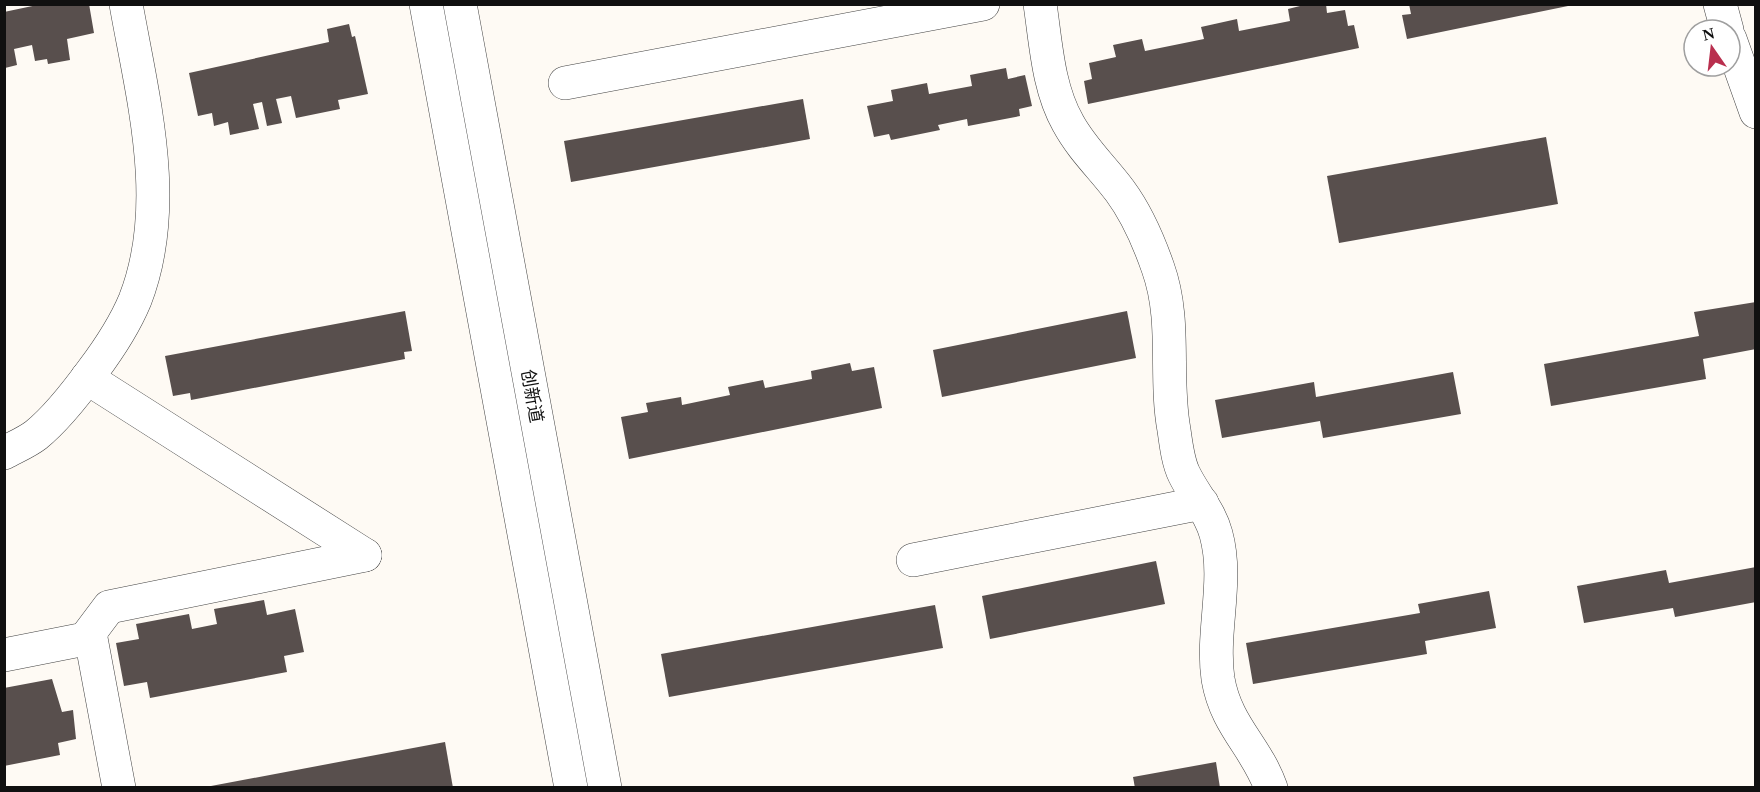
<svg xmlns="http://www.w3.org/2000/svg" width="1760" height="792" viewBox="0 0 1760 792" font-family="'Times New Roman','Noto Sans SC',serif">
<style>
.building{fill:#584f4d}
.lines{fill:none;stroke-linecap:round;stroke-linejoin:round}
.minor-casing{stroke:#434343;stroke-width:34}
.minor{stroke:#fff;stroke-width:33}
.labels{text-anchor:middle;dominant-baseline:central;stroke-width:6;stroke-linejoin:round;paint-order:stroke}
.street-label{font-size:18px;fill:#101010;stroke:#fff}
</style>
<rect width="100%" height="100%" fill="#fefaf4"/>
<!-- building -->
<g class="building">
<polygon points="42,4 89,4 94,33 67,39 70,60 48,64 47,59 35,61 32,45 14,49 17,65 5,68 4,12"/>
<polygon points="1308,4 1326,4 1327,13 1345,10 1348,26 1354,25 1359,48 1088,104 1084,81 1092,79 1089,63 1116,57 1113,45 1142,39 1145,51 1204,39 1201,27 1237,19 1239,31 1290,21 1288,9"/>
<polygon points="1409,4 1568,4 1568,6 1407,39 1402,15 1411,14"/>
<polygon points="349,24 352,37 355,36 368,94 338,100 340,109 296,118 291,96 276,99 282,123 267,126 262,102 253,104 259,129 230,135 228,122 214,126 212,113 198,116 189,73 329,42 327,29"/>
<polygon points="1006,68 1008,79 1025,75 1032,106 1019,109 1020,116 968,126 967,119 938,125 940,130 891,140 889,134 874,137 867,106 893,101 891,90 927,83 929,94 972,86 970,75"/>
<polygon points="803,99 810,139 571,182 564,141"/>
<polygon points="1546,137 1558,204 1339,243 1327,176"/>
<polygon points="1756,302 1756,349 1703,359 1706,379 1551,406 1544,364 1699,336 1694,312"/>
<polygon points="405,311 412,351 404,352 405,359 191,400 190,393 173,396 165,356"/>
<polygon points="1127,311 1136,358 942,397 933,350"/>
<polygon points="850,363 852,371 874,367 882,408 629,459 621,417 648,412 646,403 681,397 682,405 730,395 728,387 763,380 765,388 812,379 811,371"/>
<polygon points="1453,372 1461,414 1323,438 1320,421 1222,438 1215,400 1314,382 1316,397"/>
<polygon points="1156,561 1165,604 990,639 982,596"/>
<polygon points="1756,567 1756,602 1675,617 1673,608 1584,623 1577,586 1666,570 1669,583"/>
<polygon points="1489,591 1496,628 1425,641 1427,654 1253,684 1246,643 1420,613 1418,604"/>
<polygon points="264,600 267,615 295,609 304,652 284,656 287,672 150,698 147,682 124,686 116,643 139,639 136,624 189,614 192,629 217,624 214,609"/>
<polygon points="935,605 943,648 669,697 661,654"/>
<polygon points="52,679 62,712 73,710 76,739 58,743 60,755 4,766 4,688"/>
<polygon points="445,742 453,788 211,788 211,786"/>
<polygon points="1216,762 1220,788 1135,788 1133,777"/>
</g>
<g class="lines">
<!-- minor casing -->
<g class="minor-casing">
<g id="minor">
<polyline points="426,4 571,788"/>
<polyline points="460,4 605,788"/>
<path d="M 1040,4 C 1046,44 1048,88 1068,123 C 1082,149 1103,168 1120,191 C 1137,214 1149,242 1158,268 C 1177,321 1164,376 1174,430 C 1176,444 1178,462 1184,474 C 1194,495 1210,511 1216,534 C 1229,581 1211,631 1218,679 C 1226,726 1256,746 1271,788"/>
<polyline points="1720,4 1727,30"/>
<polyline points="1730,39 1756,112"/>
<polyline points="565,83 983,4"/>
<polyline points="87,378 365,555"/>
<path d="M 4,453 C 15,447 27,442 36,435 C 57,418 77,392 93,370 C 108,350 125,324 135,300 C 172,205 143,100 126,4"/>
<polyline points="913,560 1202,503"/>
<polyline points="90,633 119,788"/>
<polyline points="4,655 85,639 109,607 365,555"/>
</g>
</g>
<!-- minor -->
<use href="#minor" class="minor"/>
</g>
<g class="labels">
<!-- street labels -->
<g class="street-label">
<text transform="translate(532 396) rotate(80)">创新道</text>
</g>
</g>
<!-- border -->
<rect width="1760" height="792" fill="none" stroke="#101010" stroke-width="12"/>
<!-- north arrow -->
<g transform="translate(1712 48) rotate(346)"><circle r="28" fill="#ffffff" stroke="#9f9f9f" stroke-width="1.5"/>
<path d="M0-4.5L10 22L0 15L-10 22Z" fill="#b92f4e"/>
<text y="-9" font-size="16" font-weight="bold" text-anchor="middle" fill="#101010">N</text>
</g>
</svg>
